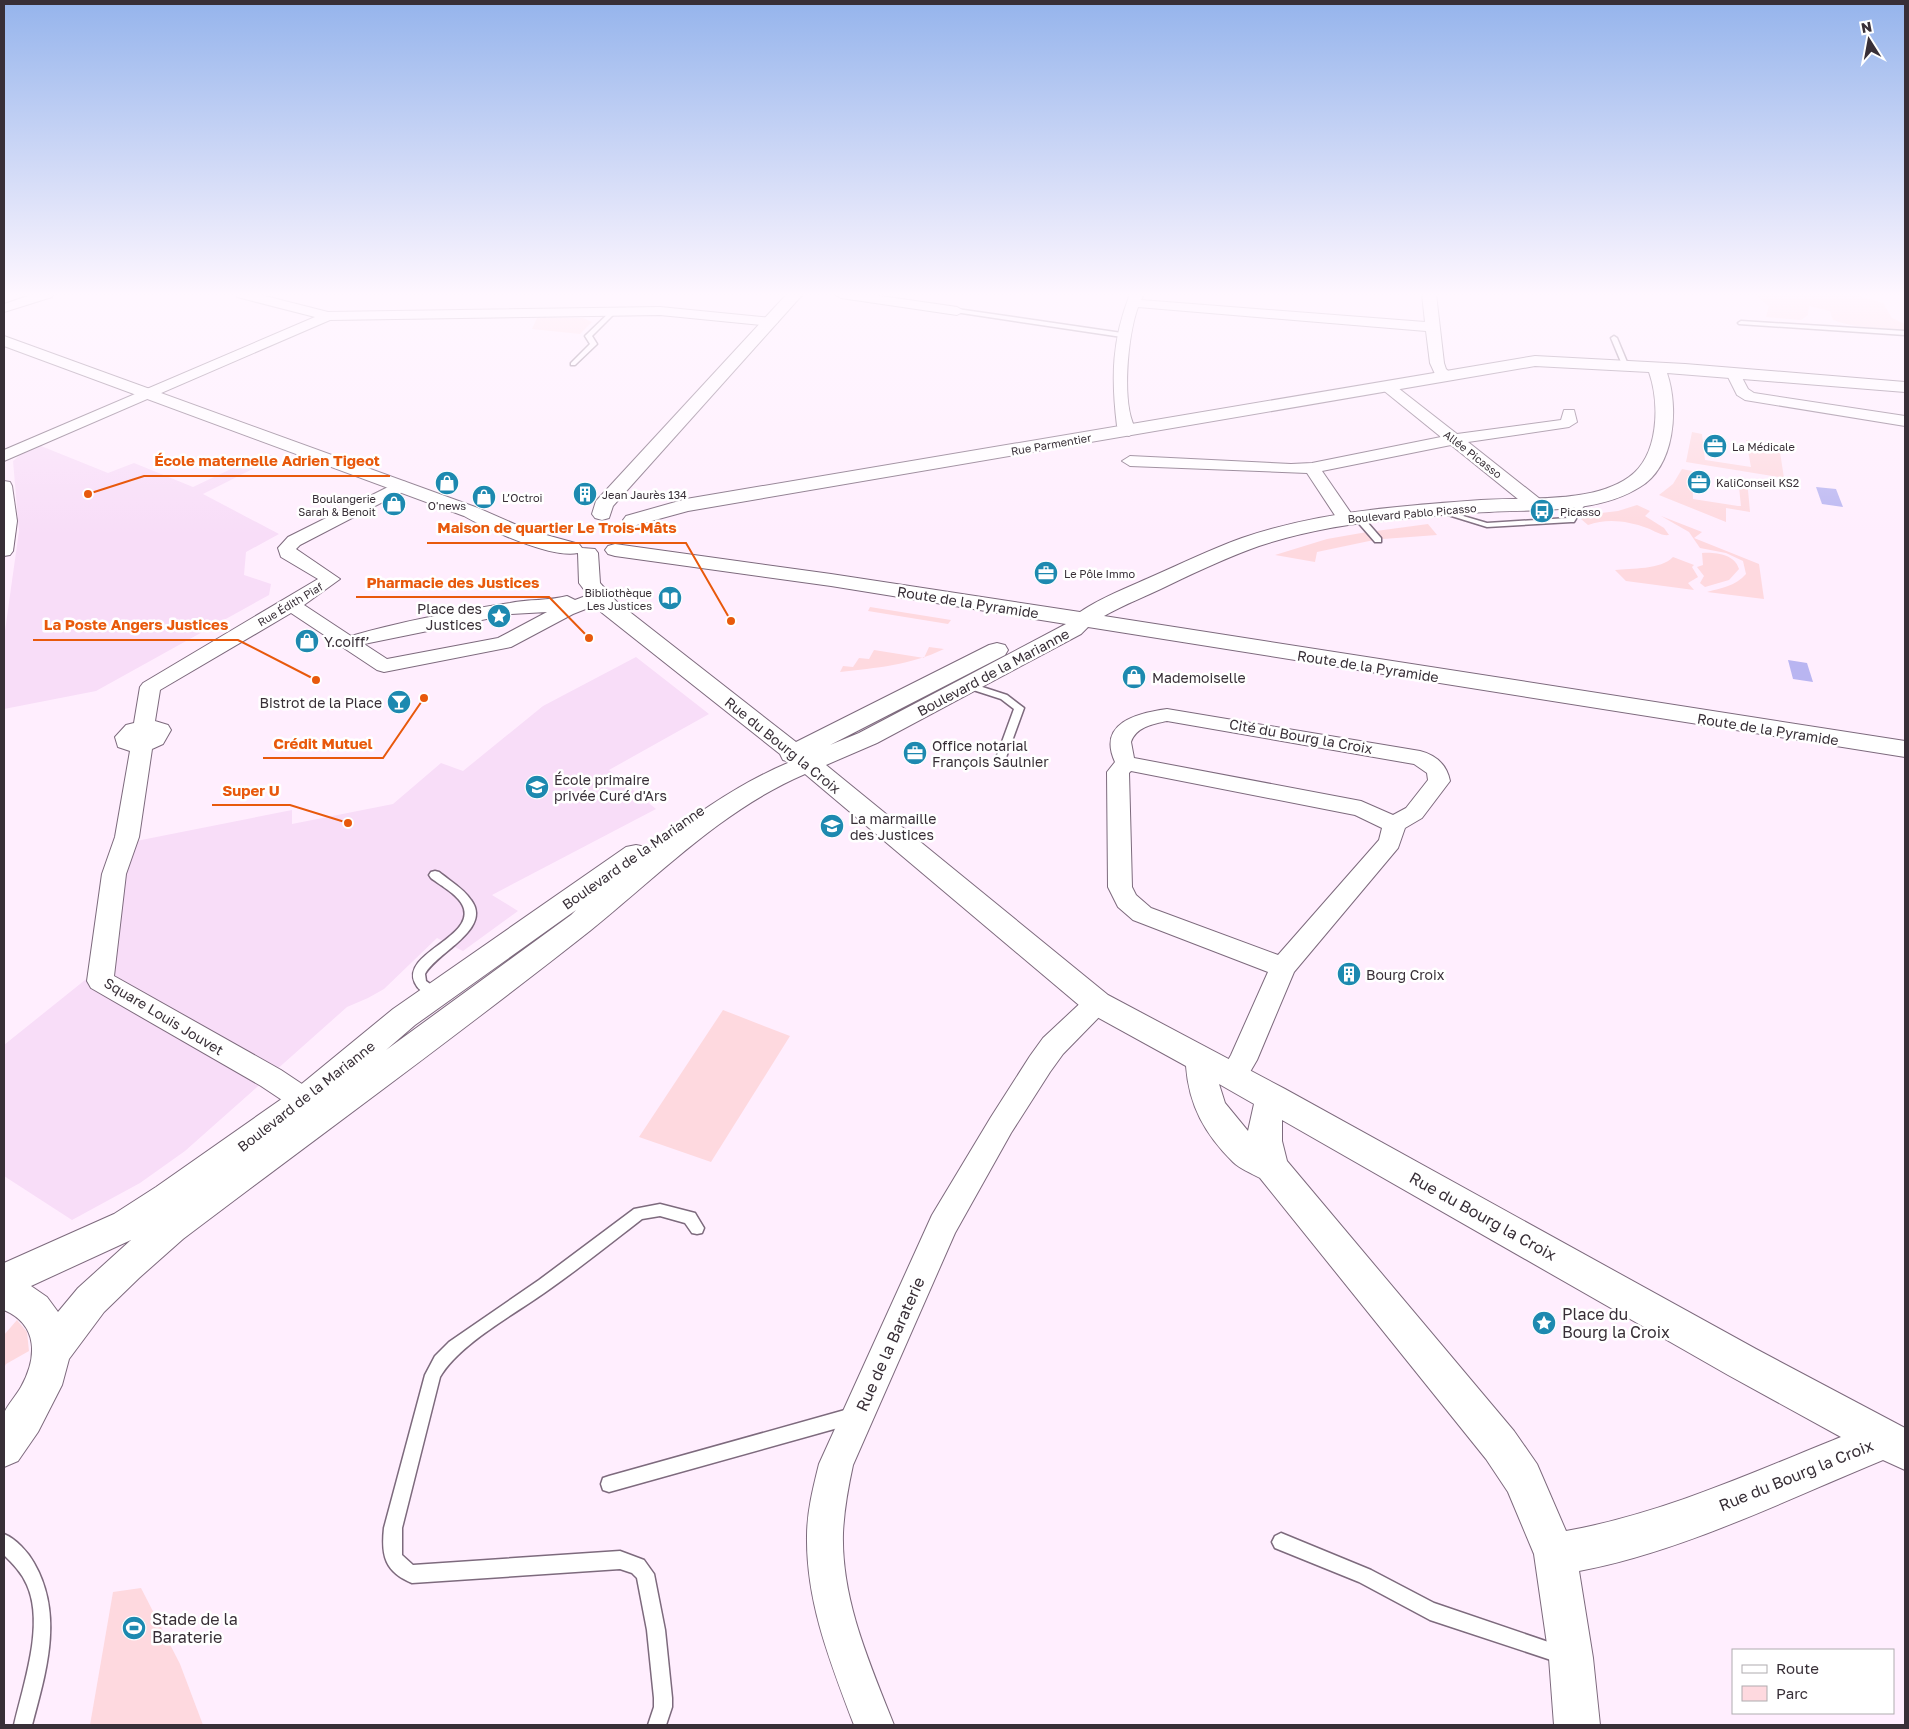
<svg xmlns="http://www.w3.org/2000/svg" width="1909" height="1729" viewBox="0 0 1909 1729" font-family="'Golos Text',sans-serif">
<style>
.built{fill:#f8ddf8}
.green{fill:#fed9df}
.water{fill:#b9b5f1}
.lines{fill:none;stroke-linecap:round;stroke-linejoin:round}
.lane-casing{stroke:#7d6a7d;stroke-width:3}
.street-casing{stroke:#7d6a7d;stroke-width:2}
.secondary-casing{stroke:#7d6a7d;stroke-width:2}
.lane{fill:#fff;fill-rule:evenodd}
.street{fill:#fff;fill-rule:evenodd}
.secondary{fill:#fff;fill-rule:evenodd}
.labels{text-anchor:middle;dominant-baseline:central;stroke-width:5;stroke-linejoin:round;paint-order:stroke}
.far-street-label{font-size:11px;fill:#382f37;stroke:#fff}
.far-poi-label{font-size:11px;fill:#382f37;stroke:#fff;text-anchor:start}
.street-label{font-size:14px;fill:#382f37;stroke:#fff}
.poi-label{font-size:14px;fill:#382f37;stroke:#fff;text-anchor:start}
.near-street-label{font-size:16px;fill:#382f37;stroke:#fff}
.near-poi-label{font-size:16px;fill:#382f37;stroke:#fff;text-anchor:start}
.leader{fill:none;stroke:#e8590c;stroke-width:2}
.callout-dot{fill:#e8590c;stroke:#fff;stroke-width:2}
.callout-label{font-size:15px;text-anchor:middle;font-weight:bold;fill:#e8590c;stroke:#fff;stroke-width:5;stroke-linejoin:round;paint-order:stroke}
</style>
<rect width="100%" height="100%" fill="#ffeefe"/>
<!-- built -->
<g class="built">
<polygon points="41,446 108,473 134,463 193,487 265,453 276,457 203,494 279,534 246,552 244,575 271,584 269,595 96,691 4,709 4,638 19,531 13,461 20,455"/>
<polygon points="636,657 709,714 609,770 656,809 492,895 518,911 463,951 437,938 384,989 368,998 347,1007 185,1151 140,1183 72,1220 4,1176 4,1045 90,976 111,846 292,810 292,824 393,804 441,763 463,771 543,706"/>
</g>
<!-- green -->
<g class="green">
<path d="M 1754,294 L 1872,294 L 1859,296 L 1883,303 L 1892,318 L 1905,324 L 1905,331 C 1878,326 1861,330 1833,320 L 1830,311 L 1809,306 L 1808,315 L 1801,320 L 1766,317 L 1769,306 Z"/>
<polygon points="537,318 583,318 592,322 580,334 532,329"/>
<polygon points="1692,432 1702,434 1705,460 1751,467 1746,440 1754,441 1756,448 1780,452 1784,478 1686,462"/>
<polygon points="1682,469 1692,471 1693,499 1738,506 1741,506 1738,478 1747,479 1750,512 1726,508 1726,522 1659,495 1673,484"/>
<path d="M 1637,505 L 1650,511 L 1645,516 L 1664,528 L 1669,535 C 1661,536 1655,531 1647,528 C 1628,521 1607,518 1588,525 L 1581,519 L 1584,515 L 1618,511 Z"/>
<path d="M 1661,516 L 1702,532 L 1694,538 L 1759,564 L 1764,599 L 1707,592 C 1721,588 1736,586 1746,574 L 1743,561 L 1726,553 L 1700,548 L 1689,532 Z"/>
<polygon points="1428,524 1437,535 1383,539 1376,531"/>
<polygon points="1367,532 1374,540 1317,552 1315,562 1275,555 1327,539"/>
<path d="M 1702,553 C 1715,552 1735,554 1739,569 L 1729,580 L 1705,587 L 1700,583 L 1704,576 L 1697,567 L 1703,565 Z"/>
<path d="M 1673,557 L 1694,565 L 1692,567 L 1698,577 L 1688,583 L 1694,590 L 1626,581 L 1615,570 C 1631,568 1661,570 1673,557 Z"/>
<polygon points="870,607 951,620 948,624 868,611"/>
<path d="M 929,647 L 944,649 C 911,665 876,668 840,672 L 843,666 L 853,667 L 859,658 L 869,659 L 874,650 L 924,658 Z"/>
<polygon points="723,1010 790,1036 711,1162 639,1137"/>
<polygon points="17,1320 27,1332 29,1351 6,1364 4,1368 4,1335"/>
<polygon points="141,1588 180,1664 203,1725 90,1725 113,1592"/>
</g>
<!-- water -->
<g class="water">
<polygon points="1816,487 1836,489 1843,507 1822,504"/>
<polygon points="1788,660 1807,663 1813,682 1793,679"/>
</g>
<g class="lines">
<!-- lane casing -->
<g class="lane-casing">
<g id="lane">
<polygon points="957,309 1122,333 1125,335 1122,337 955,312 955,310"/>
<polygon points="612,310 617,311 592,336 597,344 596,345 575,365 571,365 571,363 590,344 585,336 586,335"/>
<polygon points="1741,321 1905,331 1905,335 1739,324 1738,323"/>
<polygon points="1614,336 1617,338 1627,362 1626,363 1621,362 1611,338"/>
<polygon points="1581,497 1588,499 1574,522 1571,522 1487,527 1432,510 1436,508 1487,523 1568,518"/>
<polygon points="1355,515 1361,515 1381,538 1381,542 1375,542 1355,519"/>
<polygon points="970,683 1007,695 1024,708 1004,763 1000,764 995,761 1014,709 1001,699 967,688 965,686 967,684"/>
<path d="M 435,871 L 439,872 C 450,881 463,888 471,900 C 493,929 437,952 425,974 L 426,981 L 440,991 L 442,994 L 440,997 L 436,999 C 429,996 418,991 415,983 C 401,954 472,938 464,909 C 461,896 441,886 431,878 L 429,875 L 431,872 Z"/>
<path d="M 660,1204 L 695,1213 L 704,1228 L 702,1233 L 697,1234 L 692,1233 L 685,1223 L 660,1216 L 642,1219 C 611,1243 580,1268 547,1291 C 515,1314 459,1344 440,1377 L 402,1528 L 402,1555 L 413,1565 L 620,1551 L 644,1560 L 654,1574 L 665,1630 L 672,1698 L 672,1707 L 666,1725 L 648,1725 L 654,1707 L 654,1698 L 647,1630 L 637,1578 L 632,1573 L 620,1569 L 412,1583 C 385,1572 381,1556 384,1528 L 425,1375 L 435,1356 L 449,1342 L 539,1280 L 634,1209 Z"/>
<polygon points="852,1408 858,1410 860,1416 858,1422 852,1424 609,1492 603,1490 601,1484 603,1478 609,1476"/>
<polygon points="1281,1533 1371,1570 1434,1603 1569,1649 1572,1655 1569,1661 1563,1664 1430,1620 1359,1582 1275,1548 1272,1542 1275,1536"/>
<path d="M 4,1534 C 16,1539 28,1552 34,1563 C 64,1615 46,1672 32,1725 L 14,1725 C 23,1685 45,1625 27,1585 C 22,1573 13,1564 4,1555 Z"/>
</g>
</g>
<!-- street casing -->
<g class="street-casing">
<g id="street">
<polygon points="34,294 54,294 52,297 4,312 4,304"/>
<polygon points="235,294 257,294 328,312 660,307 771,318 778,322 771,326 660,315 330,320 4,461 4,450 315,317 237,297"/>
<polygon points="834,294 867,294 957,307 964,311 957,315 841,298"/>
<path d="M 1130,294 L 1144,294 L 1141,300 L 1425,322 L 1422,294 L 1436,294 L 1444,363 L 1446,369 L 1455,377 L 1453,380 L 1443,380 L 1435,374 L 1430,363 L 1426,331 L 1138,307 C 1128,335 1120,407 1137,431 L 1129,436 L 1123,434 L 1117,426 C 1111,377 1112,340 1130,294 Z"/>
<polygon points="1733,369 1738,370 1748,389 1754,393 1905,416 1905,426 1745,400 1737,395 1726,373"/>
<polygon points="1388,383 1393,384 1457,434 1561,420 1564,410 1574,410 1577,422 1569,427 1468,442 1540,499 1543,503 1540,507 1528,507 1451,445 1322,471 1355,519 1352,523 1340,523 1307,473 1130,466 1122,461 1130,456 1291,464 1312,463 1441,437 1383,390 1381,387 1383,384"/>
<polygon points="4,481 10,482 12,486 17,521 13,551 10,555 4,556"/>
<path d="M 400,481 L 406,482 L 408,486 L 406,490 L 300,545 L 296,549 L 340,579 L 304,605 L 351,636 C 403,621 456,611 510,603 C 529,599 548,601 567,596 L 575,600 L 599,591 L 606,593 L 608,597 L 606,601 L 573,614 L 511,647 L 384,672 L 377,670 L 291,613 L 160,690 L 155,721 L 168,725 L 171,730 L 163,744 L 152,749 L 139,837 L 126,874 L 114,976 L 281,1070 L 329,1102 L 333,1110 L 329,1118 L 319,1122 L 309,1118 L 261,1086 L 91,988 L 87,981 L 102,874 L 115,837 L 130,751 L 118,747 L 115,737 L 126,725 L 134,723 L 140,687 L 143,683 L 318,579 L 281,557 L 278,548 L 288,537 ZM 547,612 L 498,638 L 387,659 L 364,644 L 511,614 Z"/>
<path d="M 1167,709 L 1420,751 C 1436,755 1447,765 1450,781 L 1422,818 L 1405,828 L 1398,848 L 1294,972 L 1257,1060 L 1243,1084 L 1233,1087 L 1223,1084 L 1219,1076 L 1231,1055 L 1268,972 L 1133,920 L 1118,907 L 1108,887 L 1107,772 L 1115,762 C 1097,723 1137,713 1167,709 ZM 1167,721 L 1414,764 L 1427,773 L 1428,780 L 1406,808 L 1393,815 L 1361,801 L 1134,758 L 1131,742 C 1136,727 1153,724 1167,721 ZM 1131,771 L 1355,815 L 1382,828 L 1379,840 L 1278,955 L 1151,908 L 1136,895 L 1132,887 L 1129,773 Z"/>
<path d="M 1097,993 L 1106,996 L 1110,1003 L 1106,1010 L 1063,1054 L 1050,1072 L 1011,1133 L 955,1233 L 853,1465 C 848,1488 844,1510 843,1533 C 841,1600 870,1664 894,1725 L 854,1725 C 831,1664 806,1603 807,1536 C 807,1512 813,1488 819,1464 L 932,1215 L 991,1117 L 1030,1056 L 1043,1038 L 1088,996 Z"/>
</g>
</g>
<!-- secondary casing -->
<g class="secondary-casing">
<g id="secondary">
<polygon points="787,294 803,294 613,506 609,518 602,520 595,518 592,514 596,501"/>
<path d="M 4,336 L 478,508 L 528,530 L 579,544 L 582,548 L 595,549 L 598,553 L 600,583 L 617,602 L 796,742 L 989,645 L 997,643 L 1005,645 L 1008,650 L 1005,655 L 830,745 L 859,733 L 1066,624 L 831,586 L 615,556 L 608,554 L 605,550 L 608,546 L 615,544 L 831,574 L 1080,612 C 1102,597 1127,588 1151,577 C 1181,564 1211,549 1242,538 C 1292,521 1345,512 1397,507 C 1425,504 1453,502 1481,500 C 1525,497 1591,504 1629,477 C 1659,456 1660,404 1649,372 L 1535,366 L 688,511 L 633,526 L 626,524 L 623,520 L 626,516 L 686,499 L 1535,356 L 1685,364 L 1905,382 L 1905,392 L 1667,373 C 1679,408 1675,466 1640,487 C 1597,514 1539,509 1489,512 C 1459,513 1429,516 1399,519 C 1352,523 1304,531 1259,546 C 1228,557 1198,571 1169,585 C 1147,596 1125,604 1104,616 L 1905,741 L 1905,757 L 1088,627 L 1081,634 L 877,743 L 826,765 L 1108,995 L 1285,1089 L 1756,1349 L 1905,1428 L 1905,1470 L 1883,1460 C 1788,1499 1679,1553 1579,1571 L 1593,1658 L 1600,1725 L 1554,1725 L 1549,1658 L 1534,1554 L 1508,1492 L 1486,1459 L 1260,1178 C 1251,1173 1240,1169 1233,1162 C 1205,1134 1189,1106 1186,1066 L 1086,1011 L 805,774 C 723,809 659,875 591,930 C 457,1036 319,1136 183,1239 L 139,1278 L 104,1312 L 69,1359 L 62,1385 L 38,1432 L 18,1461 L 4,1467 C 4,1456 1,1422 4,1413 C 8,1404 16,1396 21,1387 C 37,1358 39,1325 4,1310 L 4,1263 L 114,1214 L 156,1187 L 293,1091 L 393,1009 L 626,847 L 636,845 L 646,847 L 648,851 C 691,817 739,783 790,762 L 783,760 L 780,754 L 601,612 L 579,583 L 578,553 C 552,559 487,529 464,516 L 4,346 ZM 576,910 L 571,915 L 386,1050 L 415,1025 ZM 1219,1084 L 1254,1104 L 1248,1131 L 1225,1103 ZM 1282,1120 L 1728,1375 L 1841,1437 C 1751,1473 1662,1514 1566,1531 L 1537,1464 L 1514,1431 L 1287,1161 L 1282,1141 ZM 131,1240 L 78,1288 L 58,1312 L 47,1297 L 31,1286 Z"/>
</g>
</g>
<!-- lane -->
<use href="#lane" class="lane"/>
<!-- street -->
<use href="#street" class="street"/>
<!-- secondary -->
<use href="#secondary" class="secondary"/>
</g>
<!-- sky -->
<linearGradient id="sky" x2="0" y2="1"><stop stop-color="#95b4ec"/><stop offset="0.55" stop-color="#fff7ff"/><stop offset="1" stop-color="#fff7ff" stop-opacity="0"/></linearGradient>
<rect width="1909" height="536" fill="url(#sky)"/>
<!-- icons -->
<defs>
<g id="office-disc" transform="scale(1.25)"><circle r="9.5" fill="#1d89b0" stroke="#fff"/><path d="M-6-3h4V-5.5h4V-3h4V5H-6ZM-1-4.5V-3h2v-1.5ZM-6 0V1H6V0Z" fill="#fff"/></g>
<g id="shop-disc" transform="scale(1.25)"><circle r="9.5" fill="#1d89b0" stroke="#fff"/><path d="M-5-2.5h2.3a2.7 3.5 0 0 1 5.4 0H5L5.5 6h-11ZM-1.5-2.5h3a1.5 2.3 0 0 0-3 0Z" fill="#fff"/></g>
<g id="building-disc" transform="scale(1.25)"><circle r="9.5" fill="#1d89b0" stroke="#fff"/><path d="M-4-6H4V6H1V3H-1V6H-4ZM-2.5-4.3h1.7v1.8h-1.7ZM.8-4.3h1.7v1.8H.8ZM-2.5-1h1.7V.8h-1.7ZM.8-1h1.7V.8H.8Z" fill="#fff"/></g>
<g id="bus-disc" transform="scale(1.25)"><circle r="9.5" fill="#1d89b0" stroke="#fff"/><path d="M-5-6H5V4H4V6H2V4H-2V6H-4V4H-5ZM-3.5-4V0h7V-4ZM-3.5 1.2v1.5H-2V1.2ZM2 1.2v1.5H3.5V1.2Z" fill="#fff"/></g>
<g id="library-disc" transform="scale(1.25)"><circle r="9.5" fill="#1d89b0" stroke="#fff"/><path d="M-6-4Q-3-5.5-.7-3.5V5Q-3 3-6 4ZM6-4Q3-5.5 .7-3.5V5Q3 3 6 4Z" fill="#fff"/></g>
<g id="sight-disc" transform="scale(1.25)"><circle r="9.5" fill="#1d89b0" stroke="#fff"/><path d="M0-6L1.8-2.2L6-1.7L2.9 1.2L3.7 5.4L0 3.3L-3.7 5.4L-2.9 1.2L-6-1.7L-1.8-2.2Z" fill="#fff"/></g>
<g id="bar-disc" transform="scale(1.25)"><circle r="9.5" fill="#1d89b0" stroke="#fff"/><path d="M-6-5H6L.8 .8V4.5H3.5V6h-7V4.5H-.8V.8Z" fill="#fff"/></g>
<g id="school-disc" transform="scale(1.25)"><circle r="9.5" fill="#1d89b0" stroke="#fff"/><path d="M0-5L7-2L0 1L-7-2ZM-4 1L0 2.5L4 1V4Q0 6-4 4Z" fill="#fff"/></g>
<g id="stadium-disc" transform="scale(1.25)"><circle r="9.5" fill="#1d89b0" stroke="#fff"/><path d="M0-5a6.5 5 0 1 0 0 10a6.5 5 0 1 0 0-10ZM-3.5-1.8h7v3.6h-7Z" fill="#fff"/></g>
</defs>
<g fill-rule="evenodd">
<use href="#office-disc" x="1715" y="446"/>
<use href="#office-disc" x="1699" y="482"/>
<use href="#shop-disc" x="447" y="483"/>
<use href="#building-disc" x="585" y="494"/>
<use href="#shop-disc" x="484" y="497"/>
<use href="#shop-disc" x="394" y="504"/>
<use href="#bus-disc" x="1542" y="511"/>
<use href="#office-disc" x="1046" y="573"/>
<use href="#library-disc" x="670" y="598"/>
<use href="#sight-disc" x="499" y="616"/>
<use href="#shop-disc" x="307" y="641"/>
<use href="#shop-disc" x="1134" y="677"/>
<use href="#bar-disc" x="399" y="702"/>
<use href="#office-disc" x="915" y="753"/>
<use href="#school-disc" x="537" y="787"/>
<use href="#school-disc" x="832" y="826"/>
<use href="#building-disc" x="1349" y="974"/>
<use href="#sight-disc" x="1544" y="1323"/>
<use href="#stadium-disc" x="134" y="1628"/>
</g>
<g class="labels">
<!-- far-street labels -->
<g class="far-street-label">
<text transform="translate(1051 444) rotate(-10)">Rue Parmentier</text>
<text transform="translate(1473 454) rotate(38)">Allée Picasso</text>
<text transform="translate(1412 513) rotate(-5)">Boulevard Pablo Picasso</text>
<text transform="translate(290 604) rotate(-31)">Rue Édith Piaf</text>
</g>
<!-- far-poi labels -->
<g class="far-poi-label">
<text x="1732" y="446">La Médicale</text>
<text x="1716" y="482">KaliConseil KS2</text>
<text x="602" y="494">Jean Jaurès 134</text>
<text x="502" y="497">L’Octroi</text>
<text x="376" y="498" text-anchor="end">Boulangerie<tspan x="376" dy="13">Sarah &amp; Benoit</tspan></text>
<text x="447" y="505" text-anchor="middle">O'news</text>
<text x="1560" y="511">Picasso</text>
<text x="1064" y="573">Le Pôle Immo</text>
<text x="652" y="592" text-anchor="end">Bibliothèque<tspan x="652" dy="13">Les Justices</tspan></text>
</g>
<!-- street labels -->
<g class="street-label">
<text transform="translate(968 602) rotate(9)">Route de la Pyramide</text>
<text transform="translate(1368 666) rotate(9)">Route de la Pyramide</text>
<text transform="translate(993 672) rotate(-28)">Boulevard de la Marianne</text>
<text transform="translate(1768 729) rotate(9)">Route de la Pyramide</text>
<text transform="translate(1301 736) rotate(10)">Cité du Bourg la Croix</text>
<text transform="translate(783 745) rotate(39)">Rue du Bourg la Croix</text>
<text transform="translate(633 857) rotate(-35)">Boulevard de la Marianne</text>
<text transform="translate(164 1016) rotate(31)">Square Louis Jouvet</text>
<text transform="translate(306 1096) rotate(-38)">Boulevard de la Marianne</text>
</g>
<!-- poi labels -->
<g class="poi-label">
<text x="482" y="608" text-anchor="end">Place des<tspan x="482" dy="16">Justices</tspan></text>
<text x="324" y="641">Y.coiff’</text>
<text x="1152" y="677">Mademoiselle</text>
<text x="382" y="702" text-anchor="end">Bistrot de la Place</text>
<text x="932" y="745">Office notarial<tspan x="932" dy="16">François Saulnier</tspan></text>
<text x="554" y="779">École primaire<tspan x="554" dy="16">privée Curé d'Ars</tspan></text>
<text x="850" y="818">La marmaille<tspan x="850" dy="16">des Justices</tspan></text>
<text x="1366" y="974">Bourg Croix</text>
</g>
<!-- near-street labels -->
<g class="near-street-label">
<text transform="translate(1483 1216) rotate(29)">Rue du Bourg la Croix</text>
<text transform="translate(890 1344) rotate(-66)">Rue de la Baraterie</text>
<text transform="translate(1796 1475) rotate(-22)">Rue du Bourg la Croix</text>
</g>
<!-- near-poi labels -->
<g class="near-poi-label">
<text x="1562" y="1314">Place du<tspan x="1562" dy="18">Bourg la Croix</tspan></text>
<text x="152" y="1619">Stade de la<tspan x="152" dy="18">Baraterie</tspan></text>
</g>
</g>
<!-- callouts -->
<path class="leader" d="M88 494L144 476H390M731 621L686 543H427M589 638L549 597H356M316 680L238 640H33M424 698L383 758H263M348 823L290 805H212"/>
<g class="callout-dot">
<circle cx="88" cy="494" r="5"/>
<circle cx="731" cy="621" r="5"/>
<circle cx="589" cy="638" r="5"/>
<circle cx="316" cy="680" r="5"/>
<circle cx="424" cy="698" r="5"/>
<circle cx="348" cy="823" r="5"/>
</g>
<g class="callout-label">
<text x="267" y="466">École maternelle Adrien Tigeot</text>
<text x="557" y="533">Maison de quartier Le Trois-Mâts</text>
<text x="453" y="588">Pharmacie des Justices</text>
<text x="136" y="630">La Poste Angers Justices</text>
<text x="323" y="749">Crédit Mutuel</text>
<text x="251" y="796">Super U</text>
</g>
<!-- border -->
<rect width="1909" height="1729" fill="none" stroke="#382f37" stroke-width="10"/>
<!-- legend -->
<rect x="1732" y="1649" width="162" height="65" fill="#ffffff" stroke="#afacaf"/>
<rect x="1742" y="1665" width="25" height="8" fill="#ffffff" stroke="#afacaf"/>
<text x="1776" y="1674" font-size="15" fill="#382f37">Route</text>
<rect x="1742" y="1686" width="25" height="15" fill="#fed9df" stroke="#afacaf"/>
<text x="1776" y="1699" font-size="15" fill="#382f37">Parc</text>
<!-- north arrow -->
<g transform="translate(1869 40) rotate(349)" stroke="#ffffff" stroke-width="4" paint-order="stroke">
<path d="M0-4L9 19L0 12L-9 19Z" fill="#382f37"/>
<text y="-8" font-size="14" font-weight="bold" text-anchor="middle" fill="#382f37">N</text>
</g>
</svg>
